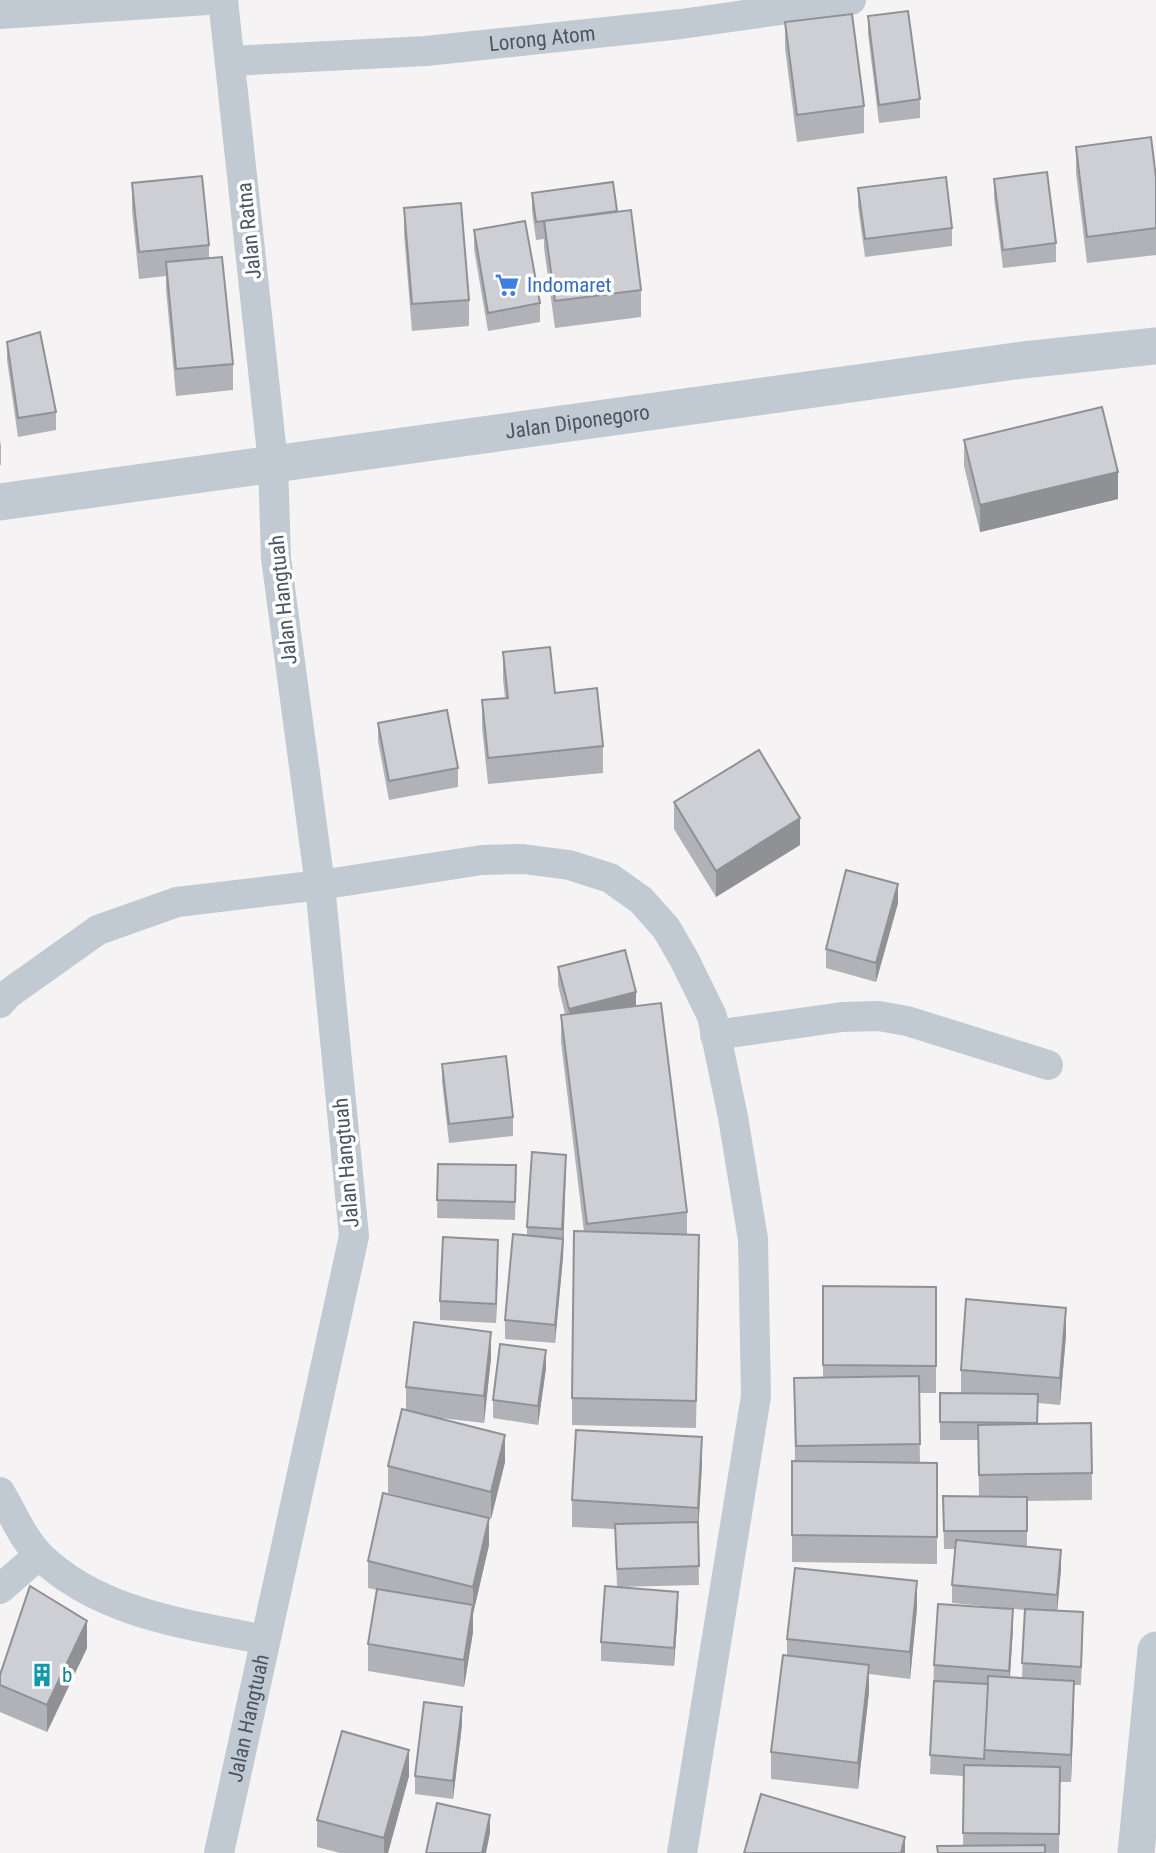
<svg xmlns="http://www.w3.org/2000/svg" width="1156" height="1853" viewBox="0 0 1156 1853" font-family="'Roboto Condensed',sans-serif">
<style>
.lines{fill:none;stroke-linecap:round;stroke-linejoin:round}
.minor{stroke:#c1cad2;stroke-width:30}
.tertiary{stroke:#c1cad2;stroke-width:37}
.wall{fill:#b0b2b7}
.shaded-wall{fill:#909195}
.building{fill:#cdcfd5;stroke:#909195;stroke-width:2}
.labels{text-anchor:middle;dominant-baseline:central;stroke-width:7;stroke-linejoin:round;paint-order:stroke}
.street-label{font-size:21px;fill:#4a5661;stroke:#fff}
.shop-label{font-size:21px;fill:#366cbe;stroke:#fff;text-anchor:start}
.culture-label{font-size:21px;fill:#0d838f;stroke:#fff;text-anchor:start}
</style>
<rect width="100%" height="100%" fill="#f5f3f3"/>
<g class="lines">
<!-- minor -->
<g class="minor">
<polyline points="0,14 207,0"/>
<path id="s1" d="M 231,61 L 426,51 L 681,24 L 851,0"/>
<polyline points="0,1003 8,994 98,930 177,902 320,885 482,860 523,859 569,865 610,878 641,900 666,928 684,959 712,1016 733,1117 753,1239 756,1396 682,1853"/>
<polyline points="715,1035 842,1017 879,1016 907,1021 1048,1065"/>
<path d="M 0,1492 C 12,1512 23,1539 40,1556 C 100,1614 187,1624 265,1640"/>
<polyline points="0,1589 39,1555"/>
<path id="s2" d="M 219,1853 L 354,1236 L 320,885 L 276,558 L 273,463 L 223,0"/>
</g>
<!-- tertiary -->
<g class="tertiary">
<path id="s3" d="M 0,502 L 1023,360 L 1156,346"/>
<polyline points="1136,1853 1156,1650"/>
</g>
</g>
<!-- wall -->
<g class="wall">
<polygon points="868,16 920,99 920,118 879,123 868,34"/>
<polygon points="785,22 864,106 864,133 797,142 785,48"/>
<polygon points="1076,147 1156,178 1156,255 1087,263 1076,173"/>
<polygon points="994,179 1056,243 1056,262 1003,268 994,198"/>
<polygon points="132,183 209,245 209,258 233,364 233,390 176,396 166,289 166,276 139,279 132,210"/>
<polygon points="858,188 952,228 952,246 865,257 858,206"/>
<polygon points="532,193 617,212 641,290 641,317 555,328 544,248 544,239 536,240 532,211"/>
<polygon points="404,208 469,300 469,326 412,331 404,234"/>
<polygon points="474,230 540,303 540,322 488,331 474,249"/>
<polygon points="7,342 56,412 56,430 18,437 7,360"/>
<polygon points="0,440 1,446 1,465 0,465"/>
<polygon points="964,440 1118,499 980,532 964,466"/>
<polygon points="503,652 555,693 603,746 603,773 488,784 482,727 482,700 505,698 503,679"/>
<polygon points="378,723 458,768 458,787 389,800 378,741"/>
<polygon points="674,802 800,845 716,897 674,829"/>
<polygon points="898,903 876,982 826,968 826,949"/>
<polygon points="558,967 636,1006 687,1212 687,1235 699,1262 696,1428 572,1425 572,1398 584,1232 561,1042 561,1015 565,1014 558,985"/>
<polygon points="442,1064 513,1117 513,1136 449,1143 442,1082"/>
<polygon points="438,1164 516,1184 515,1220 437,1218"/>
<polygon points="566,1173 563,1257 555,1343 505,1339 505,1320 527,1236 527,1227"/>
<polygon points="498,1258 496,1323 440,1320 440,1301"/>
<polygon points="823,1286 936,1287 936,1393 919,1393 920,1463 937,1463 937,1564 792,1562 792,1461 795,1461 794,1378 823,1378"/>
<polygon points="1066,1335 1060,1405 1038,1403 1038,1424 1092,1473 1092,1500 1027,1501 1027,1547 1061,1569 1057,1611 1083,1631 1081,1685 1074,1685 1071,1782 1060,1782 1059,1853 937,1853 963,1846 964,1776 930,1774 934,1665 1013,1628 1010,1677 1022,1678 1025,1610 952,1603 952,1585 955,1549 944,1549 943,1496 979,1496 978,1440 940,1440 940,1393 961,1393 961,1370"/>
<polygon points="491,1358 484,1423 432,1417 505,1462 491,1519 489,1518 489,1545 473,1614 473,1632 464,1687 368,1671 368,1644 377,1590 368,1588 368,1561 453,1509 388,1493 388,1466 406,1410 406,1387"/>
<polygon points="546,1368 538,1425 493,1418 493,1400"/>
<polygon points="702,1464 698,1534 699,1585 617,1587 615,1529 572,1527 572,1500"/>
<polygon points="917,1608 910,1679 869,1674 869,1692 858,1789 771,1779 771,1752 787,1655 787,1639"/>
<polygon points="678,1610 674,1666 601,1661 601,1642"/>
<polygon points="87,1648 47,1732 0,1712 0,1675"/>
<polygon points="462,1725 453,1799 415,1794 415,1776"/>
<polygon points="409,1776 388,1853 340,1853 317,1847 317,1820"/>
</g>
<!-- shaded-wall -->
<g class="shaded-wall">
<polygon points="1118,472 1118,499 980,532 980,505"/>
<polygon points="800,818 800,845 716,897 716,871"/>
<polygon points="898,884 898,903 876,982 876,963"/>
<polygon points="636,992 636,1010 569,1027 569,1009"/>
<polygon points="566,1155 563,1257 555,1343 555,1325 562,1244"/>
<polygon points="498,1240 498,1258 496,1323 496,1304"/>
<polygon points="1066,1308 1066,1335 1060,1405 1060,1378"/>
<polygon points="491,1332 491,1358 484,1423 484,1396"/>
<polygon points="546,1350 546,1368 538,1425 538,1406"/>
<polygon points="505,1435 505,1462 491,1519 491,1492"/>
<polygon points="702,1437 702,1464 698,1534 698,1508"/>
<polygon points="489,1518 489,1545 473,1614 473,1587"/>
<polygon points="1061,1550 1061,1569 1057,1613 1057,1595"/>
<polygon points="917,1581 917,1608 910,1679 910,1652"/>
<polygon points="678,1592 678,1610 674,1666 674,1648"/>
<polygon points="473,1605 473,1632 464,1687 464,1660"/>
<polygon points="1013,1609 1013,1628 1009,1689 1009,1671"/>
<polygon points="87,1621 87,1648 47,1732 47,1705"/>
<polygon points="869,1665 869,1692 858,1789 858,1763"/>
<polygon points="1074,1681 1074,1708 1071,1782 1071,1755"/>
<polygon points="462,1707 462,1725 453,1799 453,1781"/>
<polygon points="409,1750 409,1776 388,1853 384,1853 384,1838"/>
<polygon points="490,1815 490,1833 486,1853 482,1853"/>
<polygon points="905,1837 905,1853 901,1853"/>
</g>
<!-- building -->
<g class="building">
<polygon points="908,11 920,99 879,105 868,16"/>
<polygon points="852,14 864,106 797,115 785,22"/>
<polygon points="1151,137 1156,178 1156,228 1087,237 1076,147"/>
<polygon points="1047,172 1056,243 1003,250 994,179"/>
<polygon points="202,176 209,245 139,252 132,183"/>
<polygon points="946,177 952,228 865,239 858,188"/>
<polygon points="613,182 617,211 536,222 532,193"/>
<polygon points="461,203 469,300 412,304 404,208"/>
<polygon points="631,210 641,290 555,301 544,221"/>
<polygon points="525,221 540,303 488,313 474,230"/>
<polygon points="222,257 233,364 176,369 166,262"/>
<polygon points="40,332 56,412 18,418 7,342"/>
<polygon points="1102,407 1118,472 980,505 964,440"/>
<polygon points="550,647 555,693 597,688 603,746 488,758 482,700 508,698 503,652"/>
<polygon points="447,710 458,768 389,781 378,723"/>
<polygon points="759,750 800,818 716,871 674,802"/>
<polygon points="846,870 898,884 876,963 826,949"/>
<polygon points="625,950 636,992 569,1009 558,967"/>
<polygon points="661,1003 687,1212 587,1224 561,1015"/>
<polygon points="506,1056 513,1117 449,1124 442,1064"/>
<polygon points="532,1152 566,1155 562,1229 527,1227"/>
<polygon points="438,1164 516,1165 515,1202 437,1200"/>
<polygon points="574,1231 699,1235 696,1401 572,1398"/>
<polygon points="513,1234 563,1239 555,1325 505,1320"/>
<polygon points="443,1237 498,1240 496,1304 440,1301"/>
<polygon points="823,1286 936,1287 936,1366 823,1365"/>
<polygon points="966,1299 1066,1308 1060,1378 961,1370"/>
<polygon points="414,1322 491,1332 484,1396 406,1387"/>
<polygon points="500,1344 546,1350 538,1406 493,1400"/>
<polygon points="919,1376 920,1444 796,1446 794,1378"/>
<polygon points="940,1393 1038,1394 1037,1423 940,1422"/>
<polygon points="402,1409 505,1435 491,1492 388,1466"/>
<polygon points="1091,1423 1092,1473 979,1475 978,1425"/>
<polygon points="576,1430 702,1437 698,1508 572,1500"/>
<polygon points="792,1461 937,1463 937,1537 792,1535"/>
<polygon points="383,1493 489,1518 473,1587 368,1561"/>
<polygon points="943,1496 1027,1497 1027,1531 944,1531"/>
<polygon points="698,1522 699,1566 617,1569 615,1524"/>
<polygon points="956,1540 1061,1550 1057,1595 952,1585"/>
<polygon points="795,1568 917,1581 910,1652 787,1639"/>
<polygon points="30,1586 87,1621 47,1705 0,1685 0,1675"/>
<polygon points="605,1586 678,1592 674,1648 601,1642"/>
<polygon points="377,1589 473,1605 464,1660 368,1644"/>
<polygon points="938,1604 1013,1609 1009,1671 934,1665"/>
<polygon points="1025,1609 1083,1612 1081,1667 1022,1663"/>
<polygon points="783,1655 869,1665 858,1763 771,1752"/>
<polygon points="988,1676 1074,1681 1071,1755 984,1750"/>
<polygon points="934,1681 988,1684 984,1759 930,1755"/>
<polygon points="424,1702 462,1707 453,1781 415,1776"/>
<polygon points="342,1731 409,1750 384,1838 317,1820"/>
<polygon points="964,1765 1060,1767 1059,1834 963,1833"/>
<polygon points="761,1794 905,1837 901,1853 744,1853"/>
<polygon points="437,1803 490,1815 482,1853 426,1853"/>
<polygon points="1045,1845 1045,1853 938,1853 937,1846"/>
</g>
<!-- icons -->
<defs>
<g id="supermarket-bare" transform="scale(1.89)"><path d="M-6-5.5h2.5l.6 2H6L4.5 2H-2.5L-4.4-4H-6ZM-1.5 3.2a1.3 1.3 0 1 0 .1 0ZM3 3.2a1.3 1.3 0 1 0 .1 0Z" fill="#3f7fe0" stroke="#fff" stroke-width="2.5" paint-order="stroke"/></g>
<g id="building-bare" transform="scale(1.89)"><path d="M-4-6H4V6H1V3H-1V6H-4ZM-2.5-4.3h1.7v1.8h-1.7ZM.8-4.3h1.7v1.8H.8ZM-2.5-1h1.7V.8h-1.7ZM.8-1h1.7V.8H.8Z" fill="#0f9aa8" stroke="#fff" stroke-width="2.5" paint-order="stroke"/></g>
</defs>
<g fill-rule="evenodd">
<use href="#supermarket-bare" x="507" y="285"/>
<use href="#building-bare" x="42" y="1675"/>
</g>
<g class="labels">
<!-- street labels -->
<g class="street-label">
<text stroke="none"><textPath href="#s1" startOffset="312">Lorong Atom</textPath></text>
<text transform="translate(249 231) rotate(-96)">Jalan Ratna</text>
<text stroke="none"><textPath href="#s3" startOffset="583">Jalan Diponegoro</textPath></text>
<text transform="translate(283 600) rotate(-96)">Jalan Hangtuah</text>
<text transform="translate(346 1163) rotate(-95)">Jalan Hangtuah</text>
<text stroke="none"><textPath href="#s2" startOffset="138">Jalan Hangtuah</textPath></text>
</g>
<!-- shop labels -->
<g class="shop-label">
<text x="527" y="285">Indomaret</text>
</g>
<!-- culture labels -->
<g class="culture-label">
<text x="62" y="1675">b</text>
</g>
</g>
</svg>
